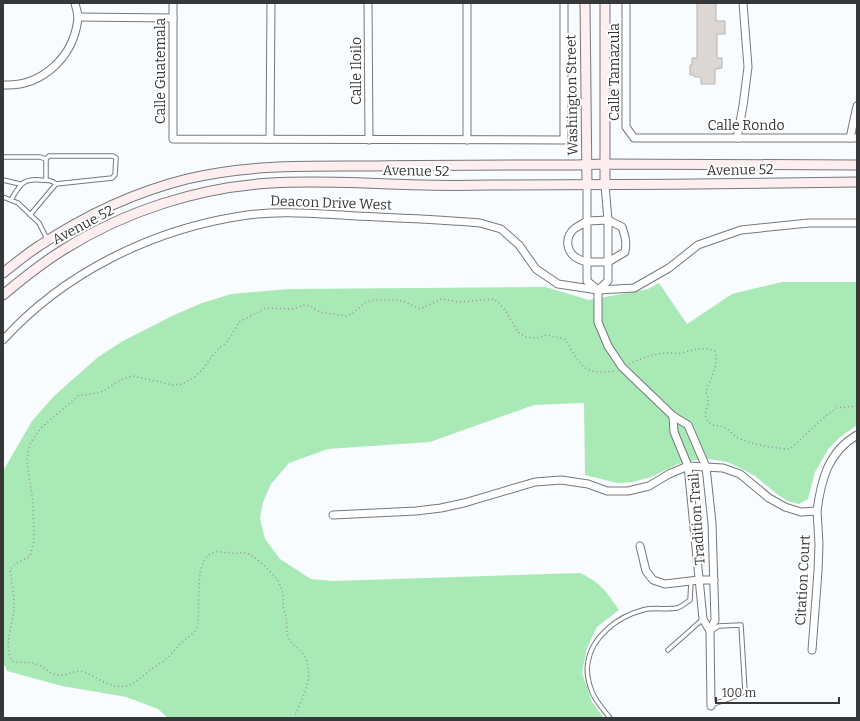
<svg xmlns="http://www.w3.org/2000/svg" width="860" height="721" viewBox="0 0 860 721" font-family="Bitter,serif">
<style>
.green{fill:#a9e9b6}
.building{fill:#dcd7d2;stroke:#b7b2ae}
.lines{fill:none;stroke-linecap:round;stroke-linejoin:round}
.lane-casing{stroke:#74787c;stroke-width:5.5}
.street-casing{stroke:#74787c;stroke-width:9}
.secondary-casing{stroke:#74787c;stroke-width:11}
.path{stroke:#909395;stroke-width:1.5;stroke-dasharray:1 3;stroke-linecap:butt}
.lane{stroke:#fff;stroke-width:3.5}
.street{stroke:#fff;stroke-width:7}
.secondary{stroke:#feeef0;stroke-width:9}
.labels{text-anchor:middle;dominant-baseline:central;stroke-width:4;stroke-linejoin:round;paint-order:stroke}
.street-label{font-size:14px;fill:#353739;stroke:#fff}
</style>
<rect width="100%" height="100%" fill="#f9fcff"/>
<!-- green -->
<path class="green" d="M 782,282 L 857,282 L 857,425 L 839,438 L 829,448 L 815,472 L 808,499 L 799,504 L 788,501 L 778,495 L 755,476 L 740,468 L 727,462 L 710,459 L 696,460 L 678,464 L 651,477 L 633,482 L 617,483 L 585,475 L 584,403 L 534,405 L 430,442 L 328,449 L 289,463 L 271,484 L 263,502 L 260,518 L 265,539 L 280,559 L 311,579 L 333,581 L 580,573 C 601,583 606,591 619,610 L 597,627 L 587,648 L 582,673 L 592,702 L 604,718 L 168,718 L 158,709 L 126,697 L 62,686 L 7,671 L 3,662 L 3,471 L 32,421 L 54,396 L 98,357 L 123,341 L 174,315 L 202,303 L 231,294 L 289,289 L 546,287 L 589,300 L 648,289 L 659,283 L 687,324 L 732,294 Z"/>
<!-- building -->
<polygon class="building" points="697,3 716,3 716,21 725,21 725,34 717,34 717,58 722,58 722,68 715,69 715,84 701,84 701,77 695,77 693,75 690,75 690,65 692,65 692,58 697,58"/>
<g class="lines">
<!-- lane casing -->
<g class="lane-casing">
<g id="lane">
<polyline points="3,157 40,157 46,159"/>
<polyline points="3,180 20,184"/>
<polyline points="46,180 46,159 49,156 113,156 116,158 115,175 112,178 56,184"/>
<polyline points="3,197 18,203 39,223 47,239"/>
<path d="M 11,200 C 20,185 22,178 41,180 C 47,180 52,180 56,184 L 30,215"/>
<polyline points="711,631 719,626 741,625 745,691 739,695 711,705"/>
<polyline points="668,650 703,619"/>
<path d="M 610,718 C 604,710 596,702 592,692 C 589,684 586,671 588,662 C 592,636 619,616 643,610 C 654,607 666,610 677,608 C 681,607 687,602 690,600 L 691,581"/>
</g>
</g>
<!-- street casing -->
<g class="street-casing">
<g id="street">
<polyline points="173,3 173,139 564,140 564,3"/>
<polyline points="368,3 369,140"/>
<polyline points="467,3 467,140"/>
<polyline points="626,3 626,127 634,138 857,138"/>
<polyline points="78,17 173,18"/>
<path d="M 3,85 C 42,87 74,57 78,18 C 78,13 76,8 75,3"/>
<polyline points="737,138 743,106 748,67 743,3"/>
<polyline points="850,138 857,106"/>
<polyline points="270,139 271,3"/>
<path d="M 587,186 L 587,221 C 583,224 578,226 574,229 C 565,237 566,250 575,257 C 578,259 583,261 587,262 L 587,281 L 598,290 L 598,322 L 608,346 L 622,367 L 673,416 L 688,425 L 706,467 L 712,523 L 715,620 L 710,631 L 711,706"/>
<polygon points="608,220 608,262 587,262 587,221"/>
<path d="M 598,290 L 608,281 L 608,262 L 625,252 C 627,242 625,236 622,227 L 608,220 L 605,185"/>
<path d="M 3,340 C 64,273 151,230 241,216 C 279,210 317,214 356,216 C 397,218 439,219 480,223 L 501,229 L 519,245 L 536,269 L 558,284 L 598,290 L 634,288 L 669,268 L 698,245 L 741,230 L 809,223 L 857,223"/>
<polyline points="673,416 674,432 688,466 703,619 710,631"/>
<path d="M 333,515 L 416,511 L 441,508 L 464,503 L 535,482 L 561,480 L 588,484 L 607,491 L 628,491 L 649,486 L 669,474 L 688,466 L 723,468 L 740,474 L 769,498 L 785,507 L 801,512 L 817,511 C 821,480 828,452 857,435"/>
<polyline points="640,546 646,571 653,580 665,584 699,580 714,580"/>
<polyline points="812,650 818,571 819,544 817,511"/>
</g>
</g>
<!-- secondary casing -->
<g class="secondary-casing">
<g id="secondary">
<polyline points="585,3 587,186"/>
<polyline points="605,185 605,3"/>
<path d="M 3,273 C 15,264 26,254 39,246 C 84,216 135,192 187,179 C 249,164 313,166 376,166 C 443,165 509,165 576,165 L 604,164 L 857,165"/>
<path d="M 3,295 C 22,279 42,263 63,250 C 125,211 199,187 272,183 C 303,181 334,182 365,183 C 406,185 448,186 489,185 C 612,185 734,184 857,182"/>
</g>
</g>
<!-- path -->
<g class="path">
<path d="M 629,364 C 639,359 654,354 665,353 C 670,352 676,354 681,353 C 693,350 702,346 715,351 C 720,367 709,378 706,393 C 707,395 708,396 708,398 C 709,406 703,413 707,420 C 710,426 717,425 723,427 C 729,429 733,435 738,438 C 755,445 772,448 790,449 L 828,414 L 837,408 L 857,406"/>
<path d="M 294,718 C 302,698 316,676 304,655 C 300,648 290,644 288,637 C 286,630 287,622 286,616 C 285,613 284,610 283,607 C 283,603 284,599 283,595 C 282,589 280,583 276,578 C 270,571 255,555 246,553 C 241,552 236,554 231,553 C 226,553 220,551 216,552 C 191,555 202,611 197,627 C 194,635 186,638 180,644 C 175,649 171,655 166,659 C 161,664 154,667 149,671 C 141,677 135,684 126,686 C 110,689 97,677 84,672 C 75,669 68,676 60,675 C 50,675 43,665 33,663 C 26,662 19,663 12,661 C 3,644 13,626 14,608 C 14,596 12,582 10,570 L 15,564 L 30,556 L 34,541 L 33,503 L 27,461 L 28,452 L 31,442 L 41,428 L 78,396 L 101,392 L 123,379 L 133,376 L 173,385 L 182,384 L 193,378 L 202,370 L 217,350 L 228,341 L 239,322 L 266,308 L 292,309 L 305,305 L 310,306 L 320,312 L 346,316 L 352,314 L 366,302 L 374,300 L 395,300 L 403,301 L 420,309 L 441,299 L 459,302 L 494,299 L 499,303 L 505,310 L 518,332 L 526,337 L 536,338 L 546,335 L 565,339 C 570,347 576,359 583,366 C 590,373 607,374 616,370"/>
</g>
<!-- lane -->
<use href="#lane" class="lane"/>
<!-- street -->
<use href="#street" class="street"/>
<!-- secondary -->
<use href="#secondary" class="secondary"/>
</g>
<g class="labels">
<!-- street labels -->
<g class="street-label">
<text transform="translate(160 71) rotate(-90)">Calle Guatemala</text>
<text transform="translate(356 71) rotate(-90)">Calle Iloilo</text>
<text transform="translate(614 72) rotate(-90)">Calle Tamazula</text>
<text transform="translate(572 95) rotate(-91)">Washington Street</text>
<text x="746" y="125">Calle Rondo</text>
<text transform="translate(740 170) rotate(-1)">Avenue 52</text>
<text transform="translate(416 171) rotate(1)">Avenue 52</text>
<text transform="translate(331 203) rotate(2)">Deacon Drive West</text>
<text transform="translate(83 225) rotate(-28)">Avenue 52</text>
<text transform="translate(697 519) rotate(-94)">Tradition Trail</text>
<text transform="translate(803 580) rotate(-87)">Citation Court</text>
</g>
</g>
<!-- border -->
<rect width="860" height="721" fill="none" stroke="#353739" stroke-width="8"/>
<!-- scale -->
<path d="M716 697v6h123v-6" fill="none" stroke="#353739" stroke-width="2"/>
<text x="722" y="697" font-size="12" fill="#353739" stroke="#ffffff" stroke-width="3" paint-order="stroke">100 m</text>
</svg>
